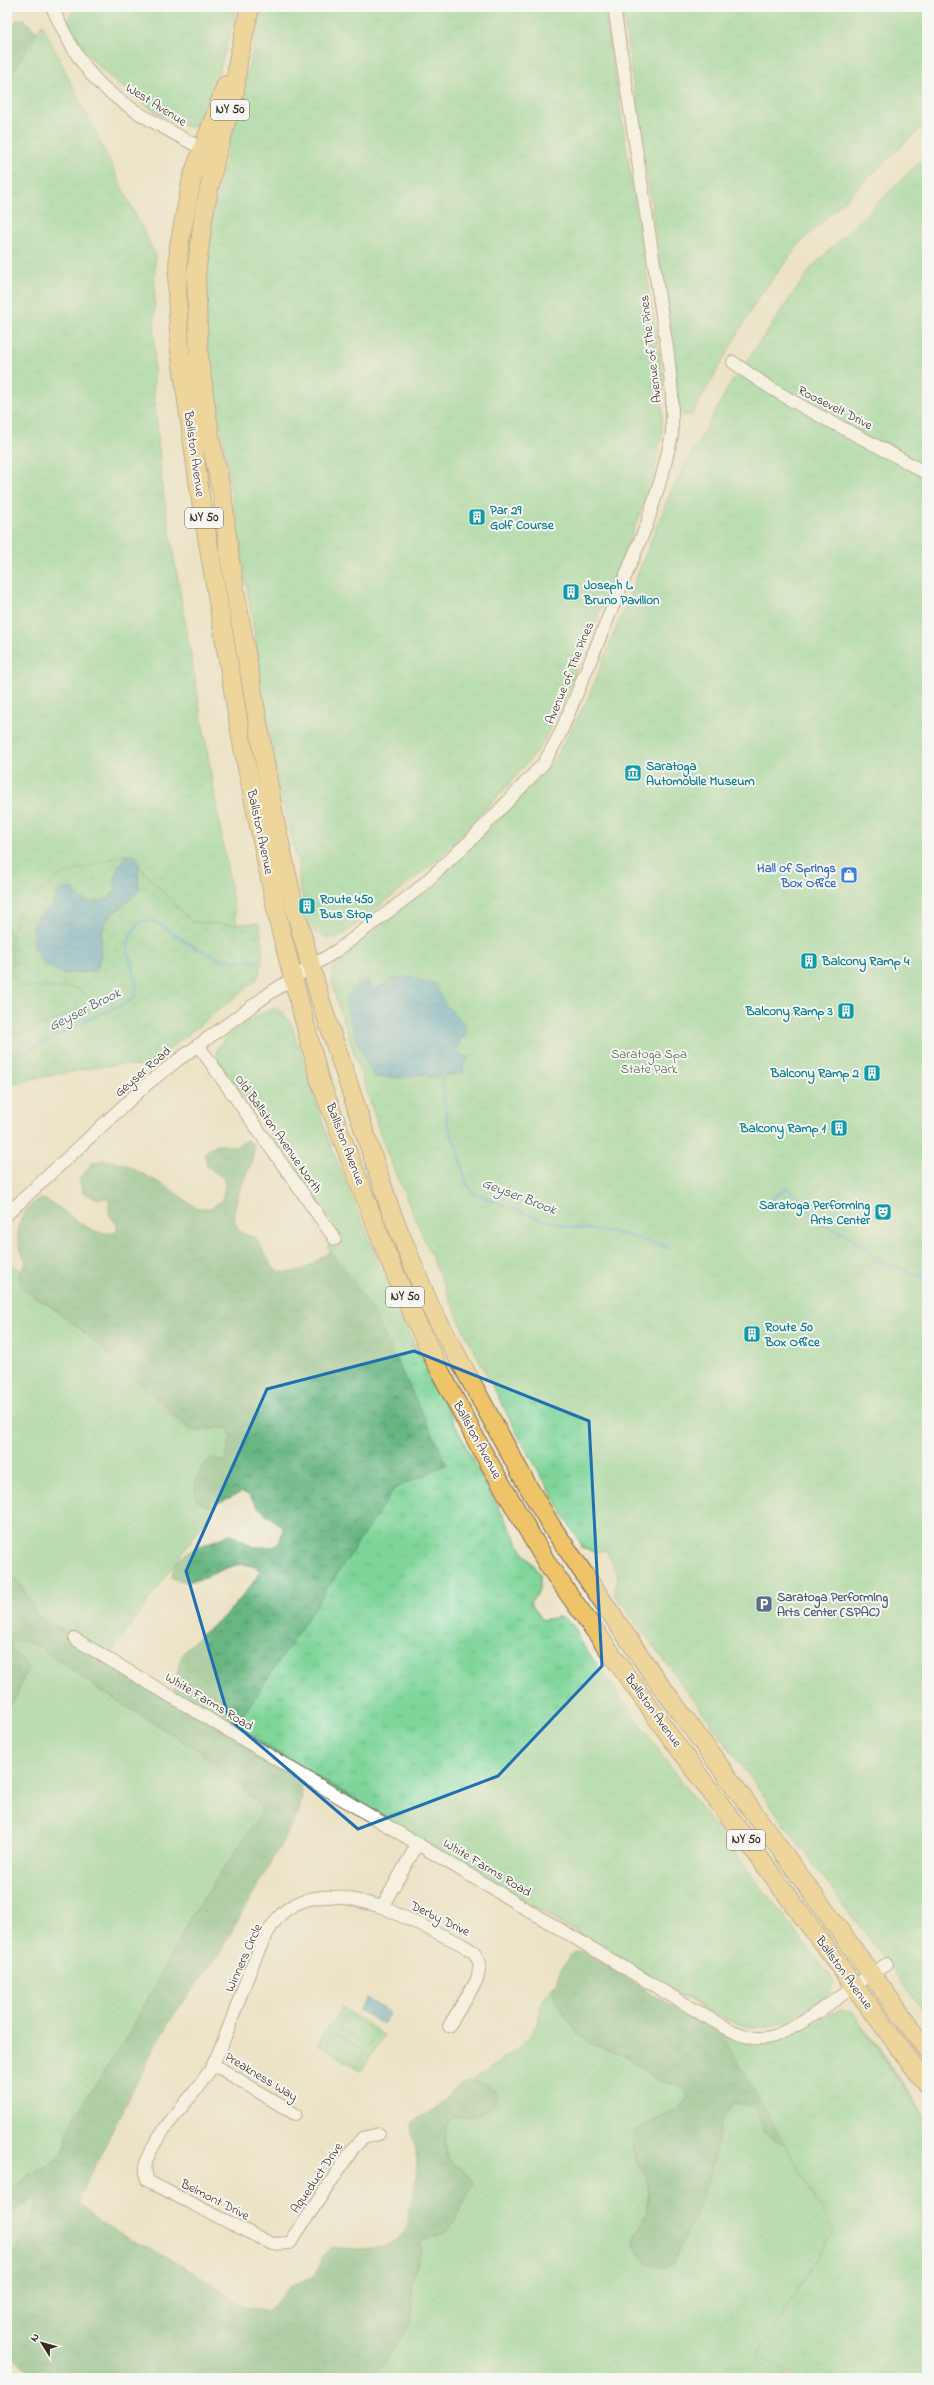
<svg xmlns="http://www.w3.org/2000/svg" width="934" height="2385" viewBox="0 0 934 2385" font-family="'Indie Flower',sans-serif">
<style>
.grass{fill:url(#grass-dots);stroke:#5d805c}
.forest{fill:url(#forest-crowns);stroke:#517050}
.wetland{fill:url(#wetland-marsh);stroke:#5d805c;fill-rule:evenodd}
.park{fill:url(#park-tufts);stroke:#5d805c}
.pitch{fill:#7fd599;stroke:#5d805c}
.water{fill:url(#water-waves);stroke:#476a77}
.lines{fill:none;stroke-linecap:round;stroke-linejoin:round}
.stream{stroke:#53a9d0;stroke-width:3}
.minor-casing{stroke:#796b59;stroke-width:14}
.highway-casing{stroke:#796b59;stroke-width:20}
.minor{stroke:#fff;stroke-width:12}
.highway{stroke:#efc469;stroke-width:18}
.rail-casing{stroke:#3b2a1e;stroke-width:4.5}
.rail{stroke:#f6f6f2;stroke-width:3;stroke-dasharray:9;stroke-linecap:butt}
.marked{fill:none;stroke:#1f6fb2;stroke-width:3;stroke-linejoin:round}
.labels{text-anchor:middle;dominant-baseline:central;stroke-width:4;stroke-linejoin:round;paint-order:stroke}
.shield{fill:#f6f6f2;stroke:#73675e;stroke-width:1}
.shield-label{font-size:12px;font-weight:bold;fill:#3b2a1e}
.street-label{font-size:13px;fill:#3b2a1e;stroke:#f6f6f2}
.culture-label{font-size:13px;font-weight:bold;fill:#0d838f;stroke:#f6f6f2;text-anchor:start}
.shop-label{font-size:13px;font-weight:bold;fill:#366cbe;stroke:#f6f6f2;text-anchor:end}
.park-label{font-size:13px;fill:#4f5d43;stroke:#f6f6f2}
.service-label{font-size:13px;font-weight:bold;fill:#4e5e75;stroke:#f6f6f2;text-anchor:start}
.water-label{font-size:14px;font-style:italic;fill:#43565c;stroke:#f6f6f2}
</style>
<defs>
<pattern id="grass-dots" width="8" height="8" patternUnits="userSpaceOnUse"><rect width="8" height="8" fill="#7fd599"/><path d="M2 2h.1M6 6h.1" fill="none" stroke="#6fb783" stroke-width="1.8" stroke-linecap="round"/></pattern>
<pattern id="forest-crowns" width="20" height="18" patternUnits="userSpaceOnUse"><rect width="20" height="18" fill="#67b681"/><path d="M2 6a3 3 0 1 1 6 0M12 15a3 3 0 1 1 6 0" fill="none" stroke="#569469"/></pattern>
<pattern id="wetland-marsh" width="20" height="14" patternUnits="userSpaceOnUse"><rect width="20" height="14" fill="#7fd599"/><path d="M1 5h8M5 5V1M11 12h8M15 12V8" fill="none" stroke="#6fb783"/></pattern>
<pattern id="park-tufts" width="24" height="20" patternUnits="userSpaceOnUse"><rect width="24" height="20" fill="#7fd599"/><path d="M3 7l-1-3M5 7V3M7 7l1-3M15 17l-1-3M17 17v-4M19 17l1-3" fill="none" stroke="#6fb783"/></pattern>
<pattern id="water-waves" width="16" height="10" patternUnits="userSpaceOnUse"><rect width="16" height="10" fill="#53a9d0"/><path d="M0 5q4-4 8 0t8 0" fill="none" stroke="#468aa8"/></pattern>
</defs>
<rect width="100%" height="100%" fill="#f6f6f2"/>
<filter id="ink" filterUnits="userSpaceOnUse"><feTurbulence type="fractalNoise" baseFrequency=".025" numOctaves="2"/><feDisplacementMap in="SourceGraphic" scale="8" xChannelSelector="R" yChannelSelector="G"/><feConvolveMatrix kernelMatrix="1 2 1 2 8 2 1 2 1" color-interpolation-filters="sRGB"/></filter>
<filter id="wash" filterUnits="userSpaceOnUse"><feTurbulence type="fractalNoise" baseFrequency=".012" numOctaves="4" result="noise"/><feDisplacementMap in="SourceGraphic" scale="16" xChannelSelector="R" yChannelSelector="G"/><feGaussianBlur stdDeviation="0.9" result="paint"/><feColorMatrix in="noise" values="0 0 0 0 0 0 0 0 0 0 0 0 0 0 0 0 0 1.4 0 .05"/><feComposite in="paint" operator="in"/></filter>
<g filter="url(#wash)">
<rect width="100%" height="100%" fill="#ece3c6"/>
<!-- grass -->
<g class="grass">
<path d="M 7,1259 L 21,1272 L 19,1275 L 27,1293 L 53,1308 L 99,1344 L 152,1393 C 162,1416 187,1423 209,1431 L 215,1427 L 229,1429 L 231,1436 L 225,1463 L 195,1493 C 198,1504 205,1508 216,1506 L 106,1660 C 89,1649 44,1625 34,1611 C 22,1597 29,1581 7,1578 Z"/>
<polygon points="20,1640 40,1647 101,1691 197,1749 260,1805 262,1812 193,1914 127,2038 77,2112 69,2132 64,2152 49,2165 35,2170 7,2193 7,1711 17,1695 25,1661 14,1654 10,1647 13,1641"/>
<path d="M 555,1984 L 553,1991 L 577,2033 L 608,2051 L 621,2054 L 660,2081 L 681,2087 L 686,2091 L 689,2097 L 675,2110 L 636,2130 L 632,2149 L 649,2189 L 645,2215 L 633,2239 L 634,2246 L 674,2263 L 717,2146 L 721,2121 L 733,2103 C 758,2109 758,2103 764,2132 L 923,2124 L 925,2117 L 927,2119 L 927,2137 L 782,2371 L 792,2378 L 371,2378 L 408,2329 L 413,2307 L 410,2286 L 421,2248 L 419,2243 L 424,2238 L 445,2233 L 465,2202 L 470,2177 C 463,2171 455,2166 450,2160 C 441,2150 444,2128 452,2118 L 474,2115 L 477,2082 L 471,2082 C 495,2062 516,2056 534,2029 C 540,2021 539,2013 541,2005 C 543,1998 549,1990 555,1984 Z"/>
<polygon points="36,2196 40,2202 23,2240 7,2264 7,2215"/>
</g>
<!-- forest -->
<g class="forest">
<path d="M 24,19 L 39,34 L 7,155 C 7,127 1,40 17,20 Z"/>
<path d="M 247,1140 L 253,1144 C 253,1149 254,1155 252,1160 C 246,1180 214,1233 255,1237 L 274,1269 C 295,1279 313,1264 329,1252 L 336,1254 L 360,1288 L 454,1452 L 442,1477 L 785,2021 L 763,2026 L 747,2025 L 727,2020 L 700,2008 L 553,1918 L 375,1815 L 301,1777 L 302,1799 L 299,1812 L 218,1956 L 173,2016 L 154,2048 L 79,2197 L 80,2204 L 100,2221 L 135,2242 L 148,2247 L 211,2282 L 240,2304 L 266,2312 L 290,2287 L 316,2275 L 323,2256 L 332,2247 C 356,2249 398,2254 408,2224 C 409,2219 407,2217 407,2212 C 408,2207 412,2203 413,2198 C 415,2185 417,2171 417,2159 C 417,2148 410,2136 412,2126 C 414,2116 427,2116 433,2110 C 456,2090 462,2068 495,2091 C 501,2116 467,2114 452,2118 C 444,2129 440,2150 450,2161 C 458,2168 467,2173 474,2183 C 470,2190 449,2231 445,2233 C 435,2237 427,2235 419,2243 L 421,2248 L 410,2286 L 413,2307 L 411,2322 L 384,2363 L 371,2378 L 38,2378 L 7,2353 L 7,2264 L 23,2240 L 39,2198 L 33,2197 L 7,2215 L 7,2193 L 24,2178 L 49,2165 L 64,2152 L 69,2132 L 77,2112 L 127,2038 L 193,1914 L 262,1812 L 260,1805 L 197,1749 L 101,1691 L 40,1647 L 28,1641 L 13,1641 L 10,1647 C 15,1656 24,1658 28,1667 L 17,1695 L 7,1711 L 7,1578 L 17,1579 L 37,1615 L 67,1632 L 127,1678 L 168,1697 C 181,1686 174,1666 184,1652 C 195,1638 208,1630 221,1619 C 237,1604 249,1589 261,1571 C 233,1548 202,1594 172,1578 C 172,1550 210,1544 230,1534 L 254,1547 L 274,1547 L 280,1542 L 283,1528 L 257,1506 L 249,1495 L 242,1492 L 209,1507 L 197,1500 C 192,1485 198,1467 212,1458 L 225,1462 L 231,1436 L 229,1429 C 214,1423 204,1436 188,1429 L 99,1344 L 53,1308 L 22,1288 L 19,1275 L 26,1263 C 23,1255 19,1247 18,1239 C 16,1223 27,1202 42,1199 C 67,1207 89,1240 117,1232 L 117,1225 L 109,1214 L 109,1199 L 95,1198 L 82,1192 L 79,1179 L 92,1163 L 104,1160 L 125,1164 L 169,1188 L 197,1208 L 211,1208 L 222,1200 L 225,1185 L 223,1178 L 207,1166 L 204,1153 C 213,1143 222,1144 235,1147 Z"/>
<path d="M 576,1951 L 583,1951 L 698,2022 L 734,2039 L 755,2046 L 853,2016 L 872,2037 L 925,2117 L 923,2124 L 789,2146 C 781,2143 769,2139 764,2131 C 759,2122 762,2114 753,2106 L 733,2103 L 721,2121 L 709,2179 L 674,2263 C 653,2276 637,2259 633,2238 C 642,2224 650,2207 649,2188 C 647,2167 623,2152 636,2130 L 675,2110 L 689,2097 L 686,2091 L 681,2087 L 660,2081 L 621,2054 L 594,2045 L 577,2033 L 554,1998 L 553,1991 L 560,1971 L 571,1955 Z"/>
</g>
<!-- wetland -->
<path class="wetland" d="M 7,806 L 105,834 L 231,924 L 259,923 C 263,946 265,958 257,980 L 147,1067 L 125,1064 L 96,1067 L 9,1084 L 7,1078 L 12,1066 L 7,1062 ZM 139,861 L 138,875 L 139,889 C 120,916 99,911 101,951 L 34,946 L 33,925 L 36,919 L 51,907 L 60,890 L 73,889 C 85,906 88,903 107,900 L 116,890 L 115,877 Z"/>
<!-- park -->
<g class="park">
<path d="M 75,7 L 238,7 L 205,120 C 201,124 197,127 192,127 C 164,126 101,72 85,51 C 78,42 73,31 68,21 Z"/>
<polygon points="263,7 604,7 663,379 662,433 652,484 565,697 542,745 505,789 436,861 347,932 338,938 328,938 315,932 309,925 299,884 299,867 280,793 265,713 256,644 207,344 205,281 212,216"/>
<polygon points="622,7 927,7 927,122 802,241 758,298 692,415 683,415 679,412 670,331"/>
<polygon points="42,24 155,254 154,390 162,486 237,925 192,922 127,854 58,876 20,912 11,935 13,978 22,987 78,988 94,1003 18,1035 7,1031 7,83"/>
<path d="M 927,155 L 927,2015 C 819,1877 721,1733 614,1594 L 618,1575 L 606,1550 L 595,1552 L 583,1548 L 520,1439 L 461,1325 L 386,1151 L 335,995 C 333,983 330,973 336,962 L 446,871 L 512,806 L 552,763 L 587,701 L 671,491 L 731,383 L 812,267 Z"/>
<path d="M 274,1008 L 283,1012 L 292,1026 L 328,1138 L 401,1317 L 474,1462 L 520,1547 L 540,1574 L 540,1588 L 536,1596 L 530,1601 L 542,1620 L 559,1617 C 572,1622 576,1627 579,1640 L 716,1829 L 834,1981 C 828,2012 780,2028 751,2027 C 740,2026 727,2019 716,2015 L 235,1727 L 394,1489 L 447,1464 L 368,1302 L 327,1246 L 340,1234 L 218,1061 L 216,1052 C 226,1030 253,1018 274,1008 Z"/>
<polygon points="342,2007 384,2035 361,2071 318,2044"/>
<polygon points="840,2010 852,2012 927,2121 927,2378 797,2378 758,2354 834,2231 722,2034 753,2046 768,2043"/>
</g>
<!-- pitch -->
<g class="pitch">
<polygon points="346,2014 377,2033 368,2047 338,2028"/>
<polygon points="335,2033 365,2052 357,2066 326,2046"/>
</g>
<!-- water -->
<g class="water">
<path d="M 128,855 L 135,856 L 139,861 L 138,875 L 139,889 C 130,902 109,913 104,924 C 100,933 101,941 101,950 C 101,957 98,964 96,971 L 63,974 L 44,965 L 34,946 L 33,925 L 36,919 L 51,907 L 60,890 L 73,889 C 85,906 88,903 107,900 L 116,890 C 114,874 116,866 128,855 Z"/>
<path d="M 412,977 L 423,982 L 434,983 L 445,1004 L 466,1026 L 466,1036 L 461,1039 L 456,1050 L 461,1055 L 470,1057 L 463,1066 L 463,1073 L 428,1078 L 427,1073 L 400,1078 L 374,1077 C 361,1054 351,1027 345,1001 L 359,982 L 368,979 L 371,988 C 382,991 383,982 392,979 C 398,977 406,978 412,977 Z"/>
<polygon points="366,1998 390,2013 383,2024 358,2010"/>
</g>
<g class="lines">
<!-- stream -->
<g class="stream">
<polyline points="7,1052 15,1054 28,1051 82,1022 120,1006 134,998 137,985 127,949 131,934 139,923 147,920 158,923 194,947 222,960 259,961"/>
<polyline points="441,1073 447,1123 460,1156 466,1184 474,1193 537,1218 569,1227 613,1232 668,1247"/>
<polyline points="761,1206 786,1188 796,1195 818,1221 847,1235 883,1263 927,1278"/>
</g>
</g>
</g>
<g filter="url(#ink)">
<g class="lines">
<!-- minor casing -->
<g class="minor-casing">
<g id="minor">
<path d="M 52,7 C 64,33 78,61 98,82 C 129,112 171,131 208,152"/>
<path d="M 733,362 C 793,408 863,435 927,474"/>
<polyline points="198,1045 335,1239"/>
<polyline points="7,1214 147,1084 178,1060 270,993 339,949 417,890 472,839 544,763 560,734 647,524 663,472 672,435 672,395 668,354 614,7"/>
<path d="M 75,1639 L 705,2016 C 723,2026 743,2040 765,2038 C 797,2034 855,1982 887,1964"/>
<polyline points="382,1907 459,1943 474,1952 480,1964 477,1980 449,2026"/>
<polyline points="213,2064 295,2114"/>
<path d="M 379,2134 L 363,2138 L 354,2147 L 290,2243 L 272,2244 L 153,2184 L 147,2180 C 146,2173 144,2166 147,2159 C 161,2125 193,2099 211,2068 C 233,2030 255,1933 286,1910 C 316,1888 350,1898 382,1907 L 418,1843"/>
</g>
</g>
<!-- highway casing -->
<g class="highway-casing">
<g id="highway">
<polyline points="250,7 238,61 235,91 216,157 204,212 196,274 199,358 211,443 222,493 230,561 275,821 294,906 321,1002 392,1214 430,1306 526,1483 552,1527 653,1675 927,2050"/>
<polyline points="226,85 192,178 179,246 177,292 180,350 201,501 243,748 280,928 320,1081 386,1252 411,1311 441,1373 481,1449 548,1565 672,1739 927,2085"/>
</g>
</g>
<!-- minor -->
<use href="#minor" class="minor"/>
<!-- highway -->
<use href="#highway" class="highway"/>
<!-- rail casing -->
<g class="rail-casing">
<polyline id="rail" points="7,2375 11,2378"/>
</g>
<!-- rail -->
<use href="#rail" class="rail"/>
</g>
</g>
<!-- marked area -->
<path d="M0 0H934V2385H0ZM 414,1351 L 589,1421 L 602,1666 L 498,1776 L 358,1829 L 229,1719 L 186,1571 L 267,1389 Z" fill="#ece3c6" fill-opacity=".55" fill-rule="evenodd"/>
<path class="marked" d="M 414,1351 L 589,1421 L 602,1666 L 498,1776 L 358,1829 L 229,1719 L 186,1571 L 267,1389 Z"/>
<!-- icons -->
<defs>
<g id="building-square" transform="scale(0.9)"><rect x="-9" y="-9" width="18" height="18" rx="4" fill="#0f9aa8" stroke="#f6f6f2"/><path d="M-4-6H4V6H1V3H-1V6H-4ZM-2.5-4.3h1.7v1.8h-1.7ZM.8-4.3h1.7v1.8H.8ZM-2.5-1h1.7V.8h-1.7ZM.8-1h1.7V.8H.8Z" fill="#fff"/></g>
<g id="museum-square" transform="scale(0.9)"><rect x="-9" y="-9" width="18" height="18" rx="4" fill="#0f9aa8" stroke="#f6f6f2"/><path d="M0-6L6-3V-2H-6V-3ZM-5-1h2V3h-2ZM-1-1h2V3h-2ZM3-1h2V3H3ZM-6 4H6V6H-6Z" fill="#fff"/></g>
<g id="shop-square" transform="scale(0.9)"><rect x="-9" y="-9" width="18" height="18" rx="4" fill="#3f7fe0" stroke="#f6f6f2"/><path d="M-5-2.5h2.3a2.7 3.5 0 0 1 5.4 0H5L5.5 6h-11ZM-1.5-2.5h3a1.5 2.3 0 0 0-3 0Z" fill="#fff"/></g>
<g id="theatre-square" transform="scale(0.9)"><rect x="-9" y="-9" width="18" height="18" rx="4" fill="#0f9aa8" stroke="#f6f6f2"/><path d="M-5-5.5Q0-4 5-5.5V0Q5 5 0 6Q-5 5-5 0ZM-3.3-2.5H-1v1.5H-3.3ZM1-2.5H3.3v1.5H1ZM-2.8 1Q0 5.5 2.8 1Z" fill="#fff"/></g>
<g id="parking-square" transform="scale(0.9)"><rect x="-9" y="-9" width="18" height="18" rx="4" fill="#5c6f8a" stroke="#f6f6f2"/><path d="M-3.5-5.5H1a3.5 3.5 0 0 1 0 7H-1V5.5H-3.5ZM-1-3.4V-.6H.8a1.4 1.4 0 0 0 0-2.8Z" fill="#fff"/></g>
</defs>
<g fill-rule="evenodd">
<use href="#building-square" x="477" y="517"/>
<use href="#building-square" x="571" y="592"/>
<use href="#museum-square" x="633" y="773"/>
<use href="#shop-square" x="849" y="875"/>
<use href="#building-square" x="307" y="906"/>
<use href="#building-square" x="809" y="961"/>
<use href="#building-square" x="846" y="1011"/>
<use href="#building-square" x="872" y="1073"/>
<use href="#building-square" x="839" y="1128"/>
<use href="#theatre-square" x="883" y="1212"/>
<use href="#building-square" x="752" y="1334"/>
<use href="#parking-square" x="764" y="1604"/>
</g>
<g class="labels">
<!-- shield labels -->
<g class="shield">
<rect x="211" y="100" width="38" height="20" rx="3"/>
<rect x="185" y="508" width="38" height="20" rx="3"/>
<rect x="386" y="1287" width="38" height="20" rx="3"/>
<rect x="727" y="1830" width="38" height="20" rx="3"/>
</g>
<g class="shield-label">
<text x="230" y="110">NY 50</text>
<text x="204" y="518">NY 50</text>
<text x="405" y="1297">NY 50</text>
<text x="746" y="1840">NY 50</text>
</g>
<!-- street labels -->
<g class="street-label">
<text transform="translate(156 105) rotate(32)">West Avenue</text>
<text transform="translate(651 349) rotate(-97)">Avenue of The Pines</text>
<text transform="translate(835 408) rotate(27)">Roosevelt Drive</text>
<text transform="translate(194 454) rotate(82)">Ballston Avenue</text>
<text transform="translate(570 673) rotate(-68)">Avenue of The Pines</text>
<text transform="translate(260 832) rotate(78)">Ballston Avenue</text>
<text transform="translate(143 1072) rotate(-41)">Geyser Road</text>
<text transform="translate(278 1134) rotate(55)">Old Ballston Avenue North</text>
<text transform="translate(345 1144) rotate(69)">Ballston Avenue</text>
<text transform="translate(477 1440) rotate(61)">Ballston Avenue</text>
<text transform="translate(209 1702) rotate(31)">White Farms Road</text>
<text transform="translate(653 1711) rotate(54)">Ballston Avenue</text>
<text transform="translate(487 1868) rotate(31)">White Farms Road</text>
<text transform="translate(440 1919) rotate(26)">Derby Drive</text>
<text transform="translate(244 1958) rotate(-66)">Winners Circle</text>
<text transform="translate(844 1973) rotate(54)">Ballston Avenue</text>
<text transform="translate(261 2077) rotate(31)">Preakness Way</text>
<text transform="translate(317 2178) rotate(-56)">Aqueduct Drive</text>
<text transform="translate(215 2200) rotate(27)">Belmont Drive</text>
</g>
<!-- culture labels -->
<g class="culture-label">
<text x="490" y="510">Par 29<tspan x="490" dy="15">Golf Course</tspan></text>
<text x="584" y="585">Joseph L.<tspan x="584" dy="15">Bruno Pavilion</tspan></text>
<text x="646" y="766">Saratoga<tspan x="646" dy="15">Automobile Museum</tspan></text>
<text x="320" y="899">Route 450<tspan x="320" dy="15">Bus Stop</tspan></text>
<text x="822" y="961">Balcony Ramp 4</text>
<text x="833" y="1011" text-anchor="end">Balcony Ramp 3</text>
<text x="859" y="1073" text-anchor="end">Balcony Ramp 2</text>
<text x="826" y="1128" text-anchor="end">Balcony Ramp 1</text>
<text x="870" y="1205" text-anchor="end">Saratoga Performing<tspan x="870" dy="15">Arts Center</tspan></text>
<text x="765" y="1327">Route 50<tspan x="765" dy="15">Box Office</tspan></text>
</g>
<!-- shop labels -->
<g class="shop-label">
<text x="836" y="868">Hall of Springs<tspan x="836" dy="15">Box Office</tspan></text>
</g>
<!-- park labels -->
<g class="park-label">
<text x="649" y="1054">Saratoga Spa<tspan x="649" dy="15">State Park</tspan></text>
</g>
<!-- service labels -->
<g class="service-label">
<text x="777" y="1597">Saratoga Performing<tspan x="777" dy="15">Arts Center (SPAC)</tspan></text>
</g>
<!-- water labels -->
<g class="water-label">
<text transform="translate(85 1010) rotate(-27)">Geyser Brook</text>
<text transform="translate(519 1197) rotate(21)">Geyser Brook</text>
</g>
</g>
<!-- margin -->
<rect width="934" height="2385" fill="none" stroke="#f6f6f2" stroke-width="24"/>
<!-- north arrow -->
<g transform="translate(42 2343) rotate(307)" stroke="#f6f6f2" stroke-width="3" paint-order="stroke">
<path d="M0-3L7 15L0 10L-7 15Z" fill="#3b2a1e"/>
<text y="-6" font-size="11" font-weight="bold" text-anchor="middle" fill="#3b2a1e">N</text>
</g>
</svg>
